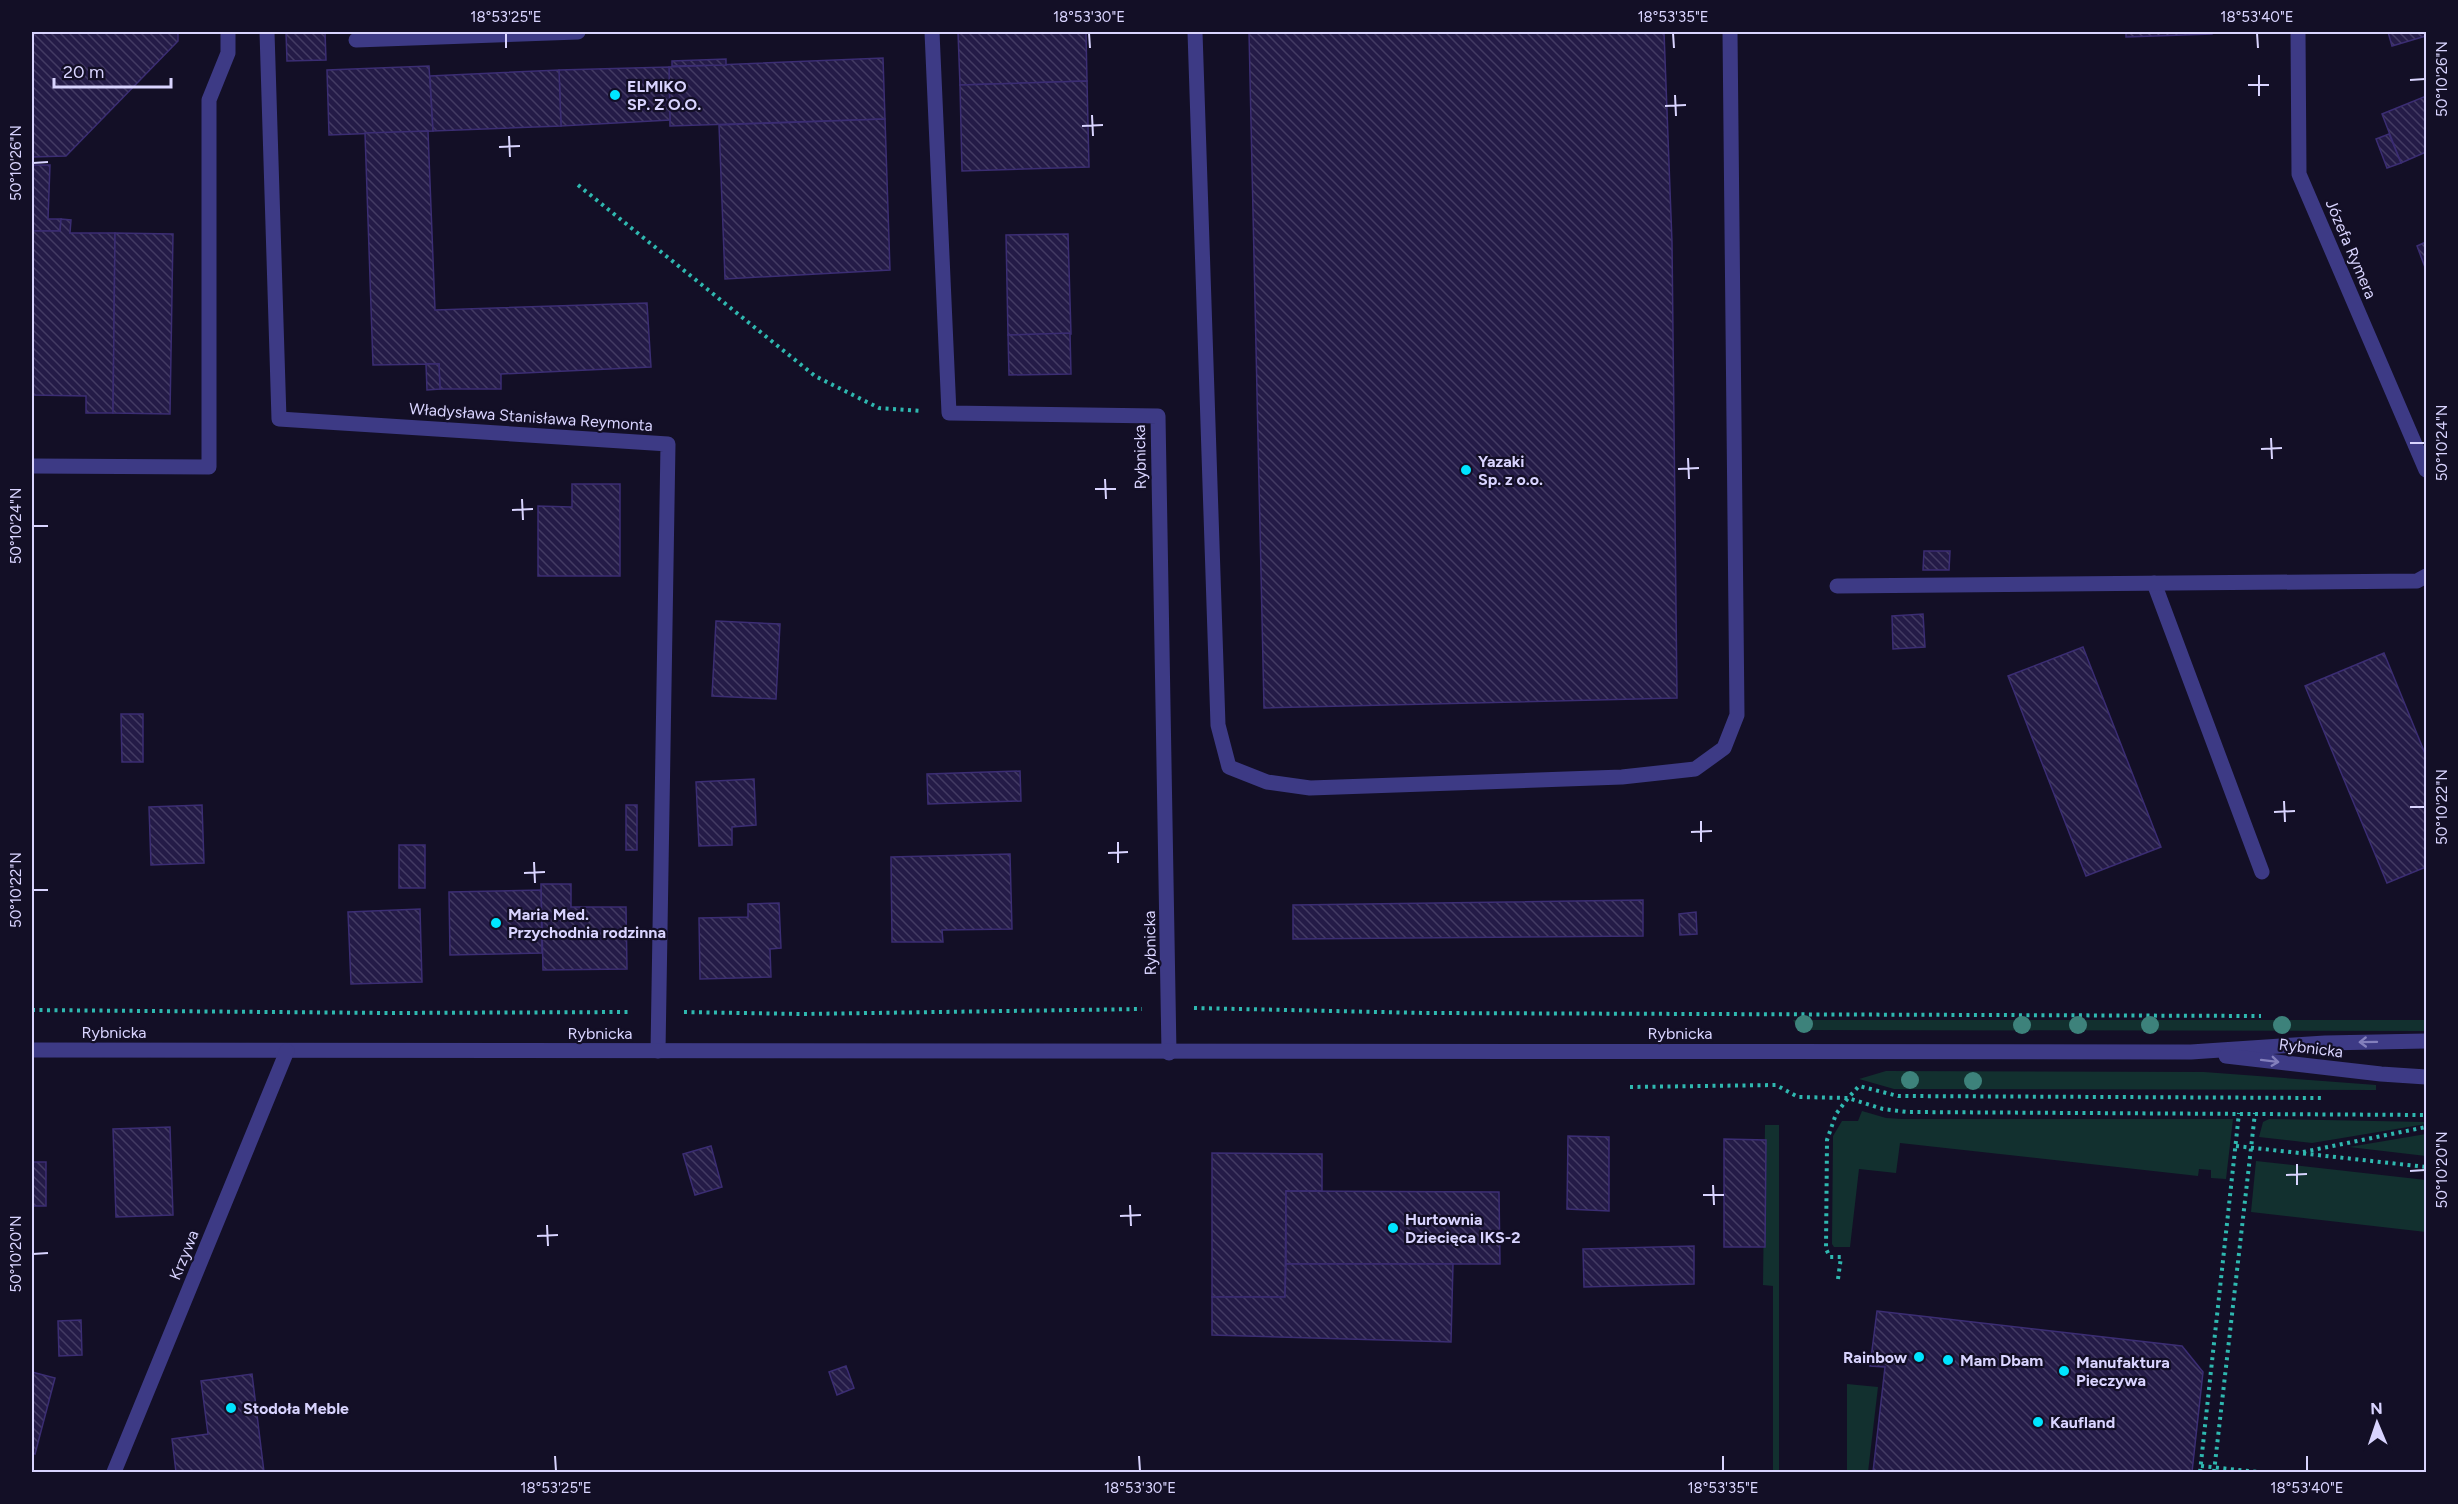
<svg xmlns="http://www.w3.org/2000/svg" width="2458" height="1504" viewBox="0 0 2458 1504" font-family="Figtree,sans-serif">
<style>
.grass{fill:#12302f}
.building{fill:url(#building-back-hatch);stroke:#3b2d73;stroke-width:1.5}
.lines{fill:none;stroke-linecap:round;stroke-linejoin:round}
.path{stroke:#2fb8b0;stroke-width:4;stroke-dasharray:3 4.5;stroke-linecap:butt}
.minor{stroke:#3d3a85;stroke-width:15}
.tree{fill:#3d827b}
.oneway{stroke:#837fbc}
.ticks{fill:none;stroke:#d9d4ff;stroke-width:2}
.poi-dot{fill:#00e5ff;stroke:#130f26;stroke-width:2}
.labels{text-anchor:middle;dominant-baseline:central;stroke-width:4.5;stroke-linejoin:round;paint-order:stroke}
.poi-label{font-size:16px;font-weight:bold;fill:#d9d4ff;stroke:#130f26;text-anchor:start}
.street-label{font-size:16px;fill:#d9d4ff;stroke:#130f26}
.neatline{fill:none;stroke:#d9d4ff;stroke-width:2}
.ticks-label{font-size:15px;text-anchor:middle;fill:#d9d4ff}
</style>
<defs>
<pattern id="building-back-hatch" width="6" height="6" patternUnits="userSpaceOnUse" patternTransform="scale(1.5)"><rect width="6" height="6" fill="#241b47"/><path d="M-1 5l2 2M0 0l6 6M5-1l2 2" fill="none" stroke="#433b63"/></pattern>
</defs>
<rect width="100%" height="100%" fill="#130f26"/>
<!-- grass -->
<g class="grass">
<polygon points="1793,1020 2426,1020 2426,1031 1798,1030"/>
<polygon points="1886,1071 2204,1072 2376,1085 2376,1090 1894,1089 1859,1079"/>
<polygon points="1862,1111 1886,1118 1902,1119 2233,1119 2226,1179 2211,1178 2211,1170 2199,1169 2198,1176 1900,1143 1896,1173 1859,1169 1850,1247 1834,1247 1832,1244 1833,1136 1842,1121 1858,1121"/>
<polygon points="2269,1119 2426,1122 2426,1124 2312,1143 2259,1137 2263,1122"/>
<polygon points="1765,1125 1779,1125 1779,1472 1773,1472 1773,1286 1763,1285"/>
<polygon points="2426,1134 2426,1156 2349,1147"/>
<polygon points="2256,1161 2426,1180 2426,1232 2251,1212"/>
<polygon points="1847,1384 1878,1387 1868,1472 1847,1472"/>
</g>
<!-- building -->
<g class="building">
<polygon points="32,32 178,32 178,41 66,156 32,157"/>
<polygon points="286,32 325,32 326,60 287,61"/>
<polygon points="958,32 1086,32 1087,81 960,85"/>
<polygon points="1249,32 1664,32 1672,242 1677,698 1264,708"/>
<polygon points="2126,32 2215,32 2212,34 2126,37"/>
<polygon points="2388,32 2426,32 2426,36 2392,46"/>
<polygon points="883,58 885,119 670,126 669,67"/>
<polygon points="726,59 726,65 672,66 672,61"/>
<polygon points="429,66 433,131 329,135 327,70"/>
<polygon points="669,67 670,120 561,126 559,70"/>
<polygon points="559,70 561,126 433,131 430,76"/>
<polygon points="1087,81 1089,167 962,171 960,85"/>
<polygon points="2426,96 2426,152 2401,163 2382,114"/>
<polygon points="885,119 890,270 725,279 719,125"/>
<polygon points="428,131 435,310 647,303 651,367 501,374 501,389 440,389 439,364 373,365 365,133"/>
<polygon points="2389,134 2401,163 2387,168 2376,139"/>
<polygon points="32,165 50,165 48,219 61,219 60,231 32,231"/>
<polygon points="61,219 71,220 70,233 115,233 113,413 86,413 86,396 32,395 32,231 60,231"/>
<polygon points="115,233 173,234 170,414 113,413"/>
<polygon points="1068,234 1071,334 1008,335 1006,235"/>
<polygon points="2426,242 2426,270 2417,246"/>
<polygon points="1070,333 1071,374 1009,375 1008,335"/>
<polygon points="426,364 439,364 440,389 427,390"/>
<polygon points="572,484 620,484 620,576 538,576 538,506 572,507"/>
<polygon points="1924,551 1950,551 1949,570 1923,570"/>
<polygon points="1923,614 1925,647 1893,649 1892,616"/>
<polygon points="716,621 780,624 776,699 712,696"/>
<polygon points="2083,647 2161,847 2086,876 2008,676"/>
<polygon points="2384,653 2426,756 2426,867 2387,883 2305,686"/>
<polygon points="121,714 143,714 143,762 122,762"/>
<polygon points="1020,771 1021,801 928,804 927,774"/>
<polygon points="754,779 756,825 732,827 732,845 699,846 696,782"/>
<polygon points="202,805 204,863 151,865 149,807"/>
<rect x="626" y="805" width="11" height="45"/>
<rect x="399" y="845" width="26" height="43"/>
<polygon points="1010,854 1012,929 942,930 943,942 892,942 891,857"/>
<polygon points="541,884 571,884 571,907 626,907 627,969 543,970"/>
<polygon points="541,890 542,953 450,955 449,892"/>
<polygon points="1643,900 1643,936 1293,939 1293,905"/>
<polygon points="779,903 781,948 770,949 771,977 700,979 699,918 748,917 748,904"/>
<polygon points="420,909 422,982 351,984 348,912"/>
<polygon points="1696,912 1697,934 1680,935 1679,914"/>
<polygon points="170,1127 173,1215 116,1217 113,1129"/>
<polygon points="1568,1136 1609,1137 1609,1211 1567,1209"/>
<polygon points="1724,1139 1766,1140 1765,1247 1724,1247"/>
<polygon points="711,1146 722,1187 695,1195 683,1154"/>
<polygon points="1212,1153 1322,1154 1322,1191 1286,1191 1285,1297 1212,1297"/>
<rect x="32" y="1162" width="14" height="44"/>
<polygon points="1286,1191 1499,1192 1500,1264 1286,1264"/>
<polygon points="1694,1246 1694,1284 1584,1287 1583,1249"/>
<polygon points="1286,1264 1453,1264 1451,1342 1212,1335 1212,1297 1285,1297"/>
<polygon points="1877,1311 2182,1346 2203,1372 2192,1472 1873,1472 1885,1367 1870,1366"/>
<polygon points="81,1320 82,1355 59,1356 58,1321"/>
<polygon points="846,1366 854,1388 837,1395 829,1372"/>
<polygon points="32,1372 55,1378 35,1454 32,1453"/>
<polygon points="252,1374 264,1472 176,1472 172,1439 208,1434 201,1381"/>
</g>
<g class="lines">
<!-- path -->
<g class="path">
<polyline points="578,185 815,376 879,408 921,411"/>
<polyline points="1194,1008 1425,1013 2261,1016"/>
<polyline points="32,1010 390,1013 632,1012"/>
<polyline points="684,1012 803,1014 1142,1009"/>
<polyline points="1630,1087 1776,1085 1798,1097 1848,1098 1859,1086 1898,1096 2321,1098"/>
<polyline points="2236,1146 2426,1167"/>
<polyline points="2303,1152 2426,1127"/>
<polyline points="1838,1279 1841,1257 1830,1257 1826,1249 1827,1140 1836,1114 1848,1098 1883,1109 1907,1112 2426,1115"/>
<polyline points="2201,1466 2258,1472"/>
<polyline points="2200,1472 2239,1113"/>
<polyline points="2214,1472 2255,1113"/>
</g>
<!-- minor -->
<g class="minor">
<polyline points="267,32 279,419 668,444 658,1051"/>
<polyline points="932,32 949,413 1158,416 1169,1053"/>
<polyline points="1195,32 1218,725 1229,767 1267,782 1310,788 1622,777 1695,769 1724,748 1737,715 1730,32"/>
<polyline points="2298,32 2299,174 2426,470"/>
<polyline points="356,40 578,32"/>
<polyline points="32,466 209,467 209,100 228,53 228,32"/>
<polyline points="2154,583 2262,872"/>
<polyline points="1837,586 2417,581 2426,576"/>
<polyline points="32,1050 2191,1052 2325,1043 2426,1041"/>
<polyline points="2226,1056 2381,1074 2426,1077"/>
<polyline points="114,1472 287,1051"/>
</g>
</g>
<!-- trees -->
<g class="tree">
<circle cx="1804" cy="1024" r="9"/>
<circle cx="2022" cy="1025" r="9"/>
<circle cx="2078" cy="1025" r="9"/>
<circle cx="2150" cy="1025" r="9"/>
<circle cx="2282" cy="1025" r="9"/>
<circle cx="1910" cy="1080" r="9"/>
<circle cx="1973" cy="1081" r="9"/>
</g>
<!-- one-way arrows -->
<defs><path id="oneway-shaft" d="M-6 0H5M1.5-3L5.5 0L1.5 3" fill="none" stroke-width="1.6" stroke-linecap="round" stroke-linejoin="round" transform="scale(1.5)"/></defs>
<g class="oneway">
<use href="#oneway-shaft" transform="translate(2368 1042) rotate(179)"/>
<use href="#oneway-shaft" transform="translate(2270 1061) rotate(7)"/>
</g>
<!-- ticks -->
<path class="ticks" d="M 506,33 L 506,48M 1089,33 L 1090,48M 1673,33 L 1674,48M 2257,33 L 2258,48M 2259,75 L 2259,96M 2410,80 L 2425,79M 2248,85 L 2269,85M 1675,95 L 1676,116M 1665,106 L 1686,105M 1092,115 L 1093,136M 1082,126 L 1103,125M 509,136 L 510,157M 499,147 L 520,146M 33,163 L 48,162M 2271,438 L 2272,459M 2410,443 L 2425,443M 2261,449 L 2282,448M 1688,458 L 1689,479M 1678,469 L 1699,468M 1105,479 L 1106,499M 1095,489 L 1116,489M 522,499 L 523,520M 512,510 L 533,509M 33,526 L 48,526M 2284,801 L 2285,822M 2410,807 L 2425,807M 2274,812 L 2295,811M 1701,821 L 1701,842M 1691,832 L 1712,831M 1118,842 L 1118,863M 1108,853 L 1128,852M 534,862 L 535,883M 524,873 L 545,872M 33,890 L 48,890M 2297,1164 L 2297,1185M 2410,1171 L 2425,1170M 2286,1175 L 2307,1174M 1713,1185 L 1714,1205M 1703,1195 L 1724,1195M 1130,1205 L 1131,1226M 1120,1216 L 1141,1215M 547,1225 L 548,1246M 537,1236 L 558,1235M 33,1254 L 48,1253M 555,1456 L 556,1471M 1139,1456 L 1140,1471M 1723,1456 L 1723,1471M 2307,1456 L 2307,1471"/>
<!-- markers -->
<g class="poi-dot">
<circle cx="615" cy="95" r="6"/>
<circle cx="1466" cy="470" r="6"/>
<circle cx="496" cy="923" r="6"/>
<circle cx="1393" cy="1228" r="6"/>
<circle cx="1919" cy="1357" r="6"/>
<circle cx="1948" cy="1360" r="6"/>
<circle cx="2064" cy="1371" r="6"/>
<circle cx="231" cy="1408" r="6"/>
<circle cx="2038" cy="1422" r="6"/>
</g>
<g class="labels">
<!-- poi labels -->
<g class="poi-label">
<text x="627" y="86">ELMIKO<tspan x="627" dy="18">SP. Z O.O.</tspan></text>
<text x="1478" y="461">Yazaki<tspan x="1478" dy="18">Sp. z o.o.</tspan></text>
<text x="508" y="914">Maria Med.<tspan x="508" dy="18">Przychodnia rodzinna</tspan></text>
<text x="1405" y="1219">Hurtownia<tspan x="1405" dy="18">Dziecięca IKS-2</tspan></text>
<text x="1907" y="1357" text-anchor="end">Rainbow</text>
<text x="1960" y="1360">Mam Dbam</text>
<text x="2076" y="1362">Manufaktura<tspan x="2076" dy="18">Pieczywa</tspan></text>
<text x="243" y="1408">Stodoła Meble</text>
<text x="2050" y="1422">Kaufland</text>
</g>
<!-- street labels -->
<g class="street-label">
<text transform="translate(2351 249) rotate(67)">Józefa Rymera</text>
<text transform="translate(531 417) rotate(4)">Władysława Stanisława Reymonta</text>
<text transform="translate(1140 457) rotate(-91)">Rybnicka</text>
<text transform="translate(1150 943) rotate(-91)">Rybnicka</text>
<text x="114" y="1032">Rybnicka</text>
<text x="600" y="1033">Rybnicka</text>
<text x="1680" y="1033">Rybnicka</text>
<text transform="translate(2311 1048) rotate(7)">Rybnicka</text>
<text transform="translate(184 1255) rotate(-68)">Krzywa</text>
</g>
</g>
<!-- border -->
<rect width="2458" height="1504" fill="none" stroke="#130f26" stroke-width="66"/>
<!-- north arrow -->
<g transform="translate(2377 1423) rotate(358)" stroke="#130f26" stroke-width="4.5" paint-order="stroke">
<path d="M0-4.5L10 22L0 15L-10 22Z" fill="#d9d4ff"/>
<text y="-9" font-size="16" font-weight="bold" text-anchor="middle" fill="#d9d4ff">N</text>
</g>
<!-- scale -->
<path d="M54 78v9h117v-9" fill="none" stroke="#d9d4ff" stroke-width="3"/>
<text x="63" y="78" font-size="18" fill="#d9d4ff" stroke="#130f26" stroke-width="4.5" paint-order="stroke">20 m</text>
<rect x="33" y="33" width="2392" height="1438" class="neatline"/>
<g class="ticks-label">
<text x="506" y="22">18°53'25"E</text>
<text x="1089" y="22">18°53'30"E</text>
<text x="1673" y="22">18°53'35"E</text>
<text x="2257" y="22">18°53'40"E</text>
<text transform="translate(2442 79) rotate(-90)" y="5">50°10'26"N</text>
<text transform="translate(16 163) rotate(-90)" y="5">50°10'26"N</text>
<text transform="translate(2442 443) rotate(-90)" y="5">50°10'24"N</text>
<text transform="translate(16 526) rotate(-90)" y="5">50°10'24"N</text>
<text transform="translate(2442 807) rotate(-90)" y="5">50°10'22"N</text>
<text transform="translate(16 890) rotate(-90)" y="5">50°10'22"N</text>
<text transform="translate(2442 1170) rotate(-90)" y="5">50°10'20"N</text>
<text transform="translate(16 1254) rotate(-90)" y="5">50°10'20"N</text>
<text x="556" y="1493">18°53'25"E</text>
<text x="1140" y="1493">18°53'30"E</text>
<text x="1723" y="1493">18°53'35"E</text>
<text x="2307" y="1493">18°53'40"E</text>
</g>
</svg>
